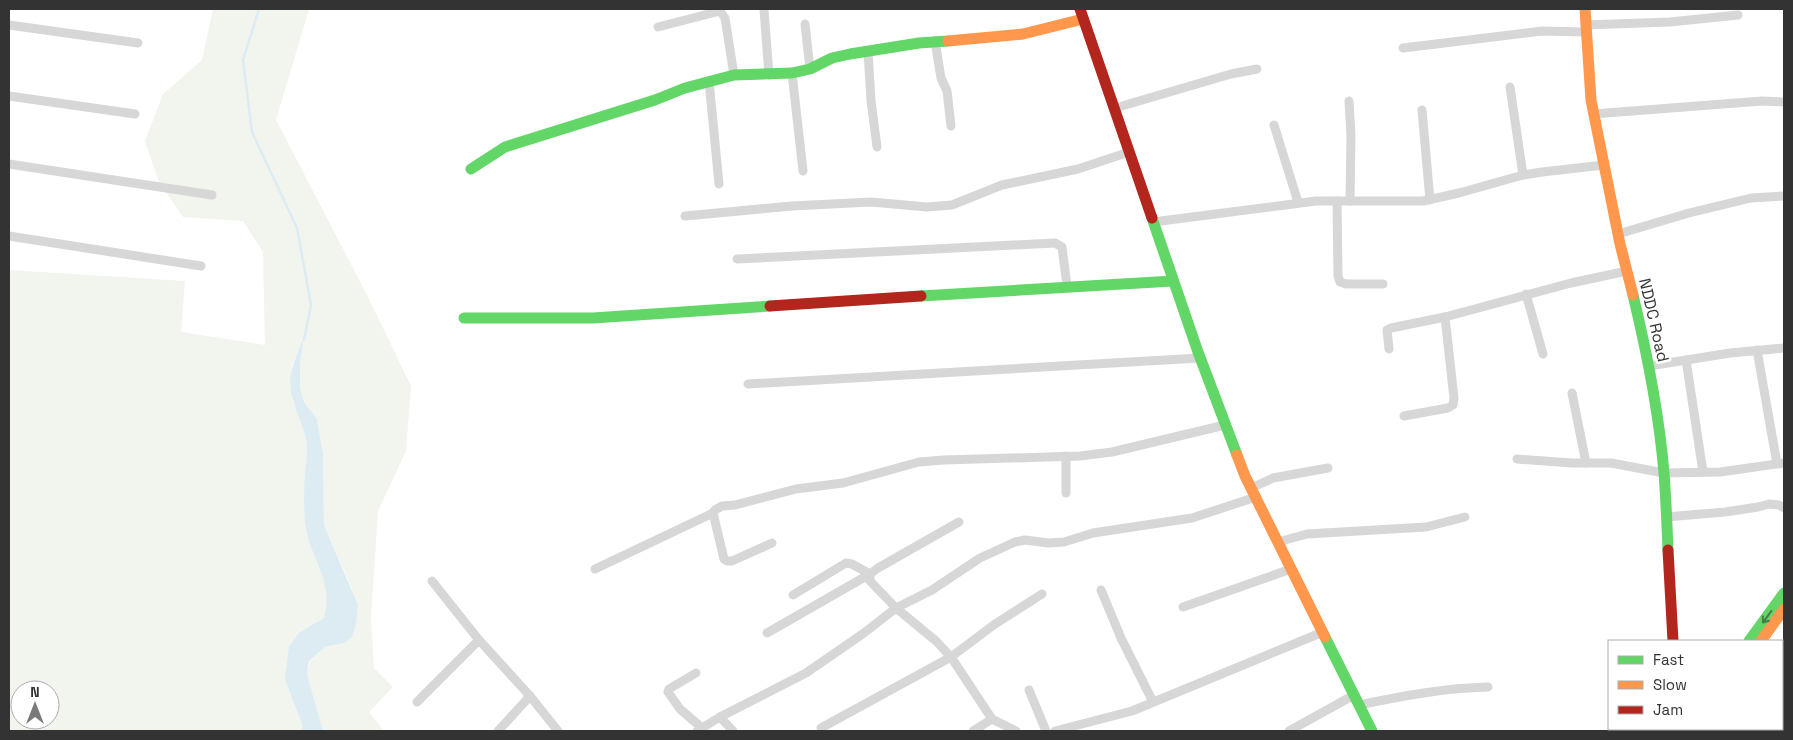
<svg xmlns="http://www.w3.org/2000/svg" width="1793" height="740" viewBox="0 0 1793 740" font-family="'Space Grotesk',sans-serif">
<style>
.green{fill:#f1f5ed;fill-rule:evenodd}
.water{fill:#ddebf3}
.lines{fill:none;stroke-linecap:round;stroke-linejoin:round}
.stream{stroke:#ddebf3;stroke-width:2.5}
.street{stroke:#d7d7d7;stroke-width:9}
.fast{stroke:#63d668;stroke-width:11}
.slow{stroke:#ff974d;stroke-width:11}
.jam{stroke:#b3261e;stroke-width:11}
.oneway{stroke:#497c4b}
.labels{text-anchor:middle;dominant-baseline:central;stroke-width:5;stroke-linejoin:round;paint-order:stroke}
.street-label{font-size:16px;fill:#333;stroke:#fff}
</style>
<rect width="100%" height="100%" fill="#fff"/>
<!-- green -->
<path class="green" d="M 213,9 L 309,9 L 276,120 L 369,299 L 411,386 L 406,451 L 378,511 L 371,617 L 374,668 L 393,687 L 369,712 L 384,731 L 323,731 L 307,674 L 310,661 L 325,647 L 344,643 L 352,589 L 324,525 L 323,454 L 317,419 L 304,402 L 300,387 L 300,365 L 304,340 L 292,364 L 291,384 L 293,402 L 303,426 L 307,447 L 305,504 L 327,589 L 328,605 L 324,618 L 300,632 L 285,680 L 302,724 L 302,731 L 9,731 L 9,270 L 185,281 L 181,332 L 265,345 L 263,252 L 243,221 L 183,217 L 159,182 L 145,141 L 163,94 L 202,60 ZM 20,690 L 50,690 L 50,720 L 20,720 Z"/>
<!-- water -->
<path class="water" d="M 304,338 L 300,365 L 300,387 L 304,402 L 317,419 L 323,454 L 324,525 L 358,605 L 356,624 L 352,637 L 344,643 L 325,647 L 309,661 L 307,674 L 323,731 L 302,731 L 302,724 L 285,680 L 289,646 L 300,632 L 324,618 C 333,586 317,567 308,538 C 303,519 304,492 305,473 C 306,465 307,455 307,447 C 306,431 298,418 294,403 C 285,378 294,360 304,338 Z"/>
<g class="lines">
<!-- stream -->
<polyline class="stream" points="259,9 243,60 252,132 297,228 311,305 304,340"/>
<!-- street -->
<g class="street">
<polyline points="764,10 769,75"/>
<polyline points="805,24 810,69"/>
<polyline points="9,25 138,43"/>
<polyline points="1585,25 1670,22 1738,15"/>
<polyline points="658,27 720,11 725,18 734,75"/>
<polyline points="935,41 941,78 947,91 951,126"/>
<polyline points="1403,48 1542,31 1586,32"/>
<polyline points="868,51 871,101 877,147"/>
<polyline points="792,73 803,171"/>
<polyline points="709,81 719,184"/>
<polyline points="1510,87 1523,175"/>
<polyline points="9,96 135,114"/>
<polyline points="1349,101 1351,136 1350,201"/>
<polyline points="1115,108 1231,74 1257,69"/>
<polyline points="1422,110 1430,200"/>
<polyline points="1593,114 1762,101 1784,102"/>
<polyline points="1274,125 1298,202"/>
<polyline points="9,164 212,195"/>
<polyline points="1337,201 1338,276 1340,282 1346,284 1383,284"/>
<polyline points="685,216 792,206 871,202 927,207 952,205 1002,185 1078,169 1129,152"/>
<polyline points="1153,222 1316,201 1423,201 1459,193 1523,175 1542,172 1604,165"/>
<polyline points="1618,234 1689,213 1751,198 1784,196"/>
<polyline points="9,236 201,266"/>
<polyline points="737,259 1055,243 1062,247 1067,286"/>
<polyline points="1526,294 1543,354"/>
<polyline points="1389,349 1387,330 1391,328 1445,317 1571,283 1627,271"/>
<polyline points="1757,350 1777,464"/>
<polyline points="1686,360 1703,472"/>
<polyline points="1649,366 1730,353 1784,348"/>
<polyline points="748,384 1200,358"/>
<polyline points="1572,393 1586,463"/>
<polyline points="1404,416 1448,408 1453,405 1454,398 1445,317"/>
<polyline points="1066,456 1066,493"/>
<polyline points="1517,459 1572,463 1611,463 1664,473 1720,472 1784,463"/>
<polyline points="1251,488 1273,478 1328,468"/>
<polyline points="1666,517 1725,512 1758,507 1769,504 1779,505 1784,508"/>
<polyline points="959,522 878,568 870,574 870,581 896,608 936,641 951,657 992,719 1016,731"/>
<polyline points="1278,542 1307,534 1426,527 1465,517"/>
<polyline points="772,543 732,561 727,561 724,559 713,513 715,510 722,506 735,505 796,489 843,483 919,462 944,460 1080,456 1112,452 1225,425"/>
<polyline points="595,569 713,513"/>
<polyline points="432,581 479,640 530,696 558,731"/>
<polyline points="1101,590 1121,638 1153,702"/>
<polyline points="1183,607 1291,569"/>
<polyline points="767,633 870,574 852,564 846,563 793,595"/>
<polyline points="696,673 669,689 668,692 680,709 702,728"/>
<polyline points="1029,690 1046,731"/>
<polyline points="1782,696 1784,697"/>
<polyline points="417,702 479,640"/>
<path d="M 1359,705 C 1402,696 1445,688 1488,687"/>
<polyline points="720,717 733,731"/>
<polyline points="821,728 951,657 995,624 1042,594"/>
<polyline points="1630,729 1631,731"/>
<polyline points="498,731 530,696"/>
<polyline points="697,731 720,717 806,673 864,633 896,608 932,590 980,558 1015,542 1025,540 1048,543 1064,542 1093,533 1192,518 1256,497"/>
<polyline points="973,731 992,719"/>
<polyline points="1055,731 1132,711 1323,632"/>
<polyline points="1289,731 1354,695"/>
</g>
<!-- fast -->
<g class="fast">
<polyline points="471,169 505,147 655,100 685,88 734,75 792,73 810,69 832,58 850,54 919,43 948,41"/>
<polyline points="1152,218 1198,352 1237,455"/>
<path d="M 1633,295 C 1647,353 1659,413 1664,473 C 1666,499 1667,525 1668,550"/>
<polyline points="921,296 1173,281"/>
<polyline points="464,318 593,318 770,306"/>
<polyline points="1325,637 1372,731"/>
<polyline points="1749,641 1784,593"/>
<polyline points="1683,731 1685,729"/>
</g>
<!-- slow -->
<g class="slow">
<polyline points="1585,9 1591,100 1620,244 1633,295"/>
<polyline points="948,41 1023,34 1083,19"/>
<polyline points="1237,455 1245,476 1325,637"/>
<polyline points="1761,641 1784,609"/>
</g>
<!-- jam -->
<g class="jam">
<polyline points="1080,9 1152,218"/>
<polyline points="770,306 921,296"/>
<polyline points="1668,550 1673,641"/>
<polyline points="1696,731 1698,729"/>
</g>
</g>
<!-- one-way arrows -->
<defs><path id="oneway-shaft" d="M-6 0H5M1.5-3L5.5 0L1.5 3" fill="none" stroke-width="1.6" stroke-linecap="round" stroke-linejoin="round" transform="scale(1.25)"/></defs>
<use class="oneway" href="#oneway-shaft" transform="translate(1767 617) rotate(126)"/>
<g class="labels">
<!-- street labels -->
<g class="street-label">
<text transform="translate(1654 320) rotate(77)">NDDC Road</text>
</g>
</g>
<!-- border -->
<rect width="1793" height="740" fill="none" stroke="#333333" stroke-width="20"/>
<!-- legend -->
<rect x="1608" y="640" width="175" height="90" fill="#ffffff" stroke="#adadad"/>
<rect x="1618" y="656" width="25" height="8" fill="#63d668" stroke="#adadad"/>
<text x="1653" y="665" font-size="15" fill="#333333">Fast</text>
<rect x="1618" y="681" width="25" height="8" fill="#ff974d" stroke="#adadad"/>
<text x="1653" y="690" font-size="15" fill="#333333">Slow</text>
<rect x="1618" y="706" width="25" height="8" fill="#b3261e" stroke="#adadad"/>
<text x="1653" y="715" font-size="15" fill="#333333">Jam</text>
<!-- north arrow -->
<g transform="translate(35 705)"><circle r="24" fill="#ffffff" stroke="#adadad"/>
<path d="M0-4L9 19L0 12L-9 19Z" fill="#7a7a7a"/>
<text y="-8" font-size="14" font-weight="bold" text-anchor="middle" fill="#333333">N</text>
</g>
</svg>
